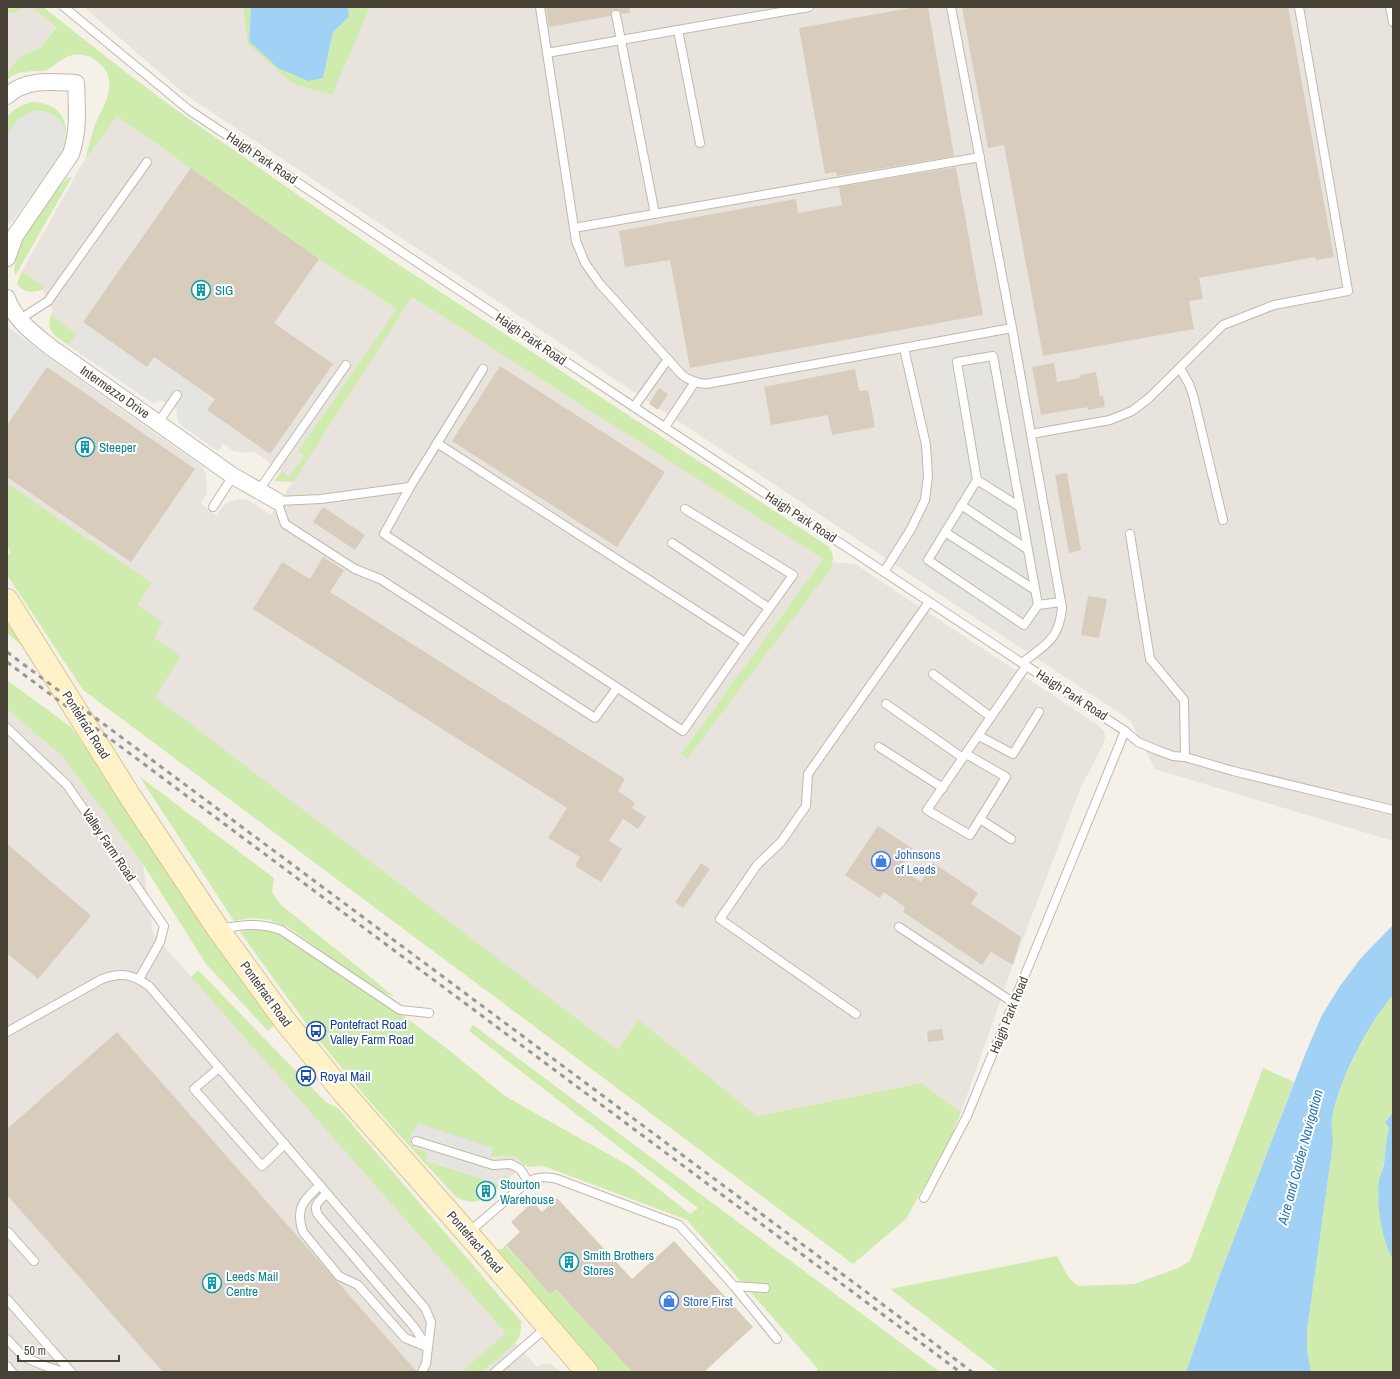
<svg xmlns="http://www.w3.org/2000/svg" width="1400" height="1379" viewBox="0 0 1400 1379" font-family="'Archivo Narrow',sans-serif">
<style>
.industrial{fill:#e8e3dd}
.green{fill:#cfecae}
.parking{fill:#e6e4e0}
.water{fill:#a1d2f5}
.building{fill:#d8cdbd}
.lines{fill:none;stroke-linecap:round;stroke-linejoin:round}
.lane-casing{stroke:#c1b9aa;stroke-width:10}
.street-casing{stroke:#c1b9aa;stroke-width:18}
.secondary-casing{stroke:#d8c795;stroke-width:24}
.lane{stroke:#fff;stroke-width:8}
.street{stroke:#fff;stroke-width:16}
.secondary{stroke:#fff2c8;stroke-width:22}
.rail{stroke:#989898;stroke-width:3;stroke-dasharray:5 5;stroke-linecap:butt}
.labels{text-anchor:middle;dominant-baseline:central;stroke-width:4;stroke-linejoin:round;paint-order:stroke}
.street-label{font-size:13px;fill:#494236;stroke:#fff}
.culture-label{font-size:13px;fill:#0d838f;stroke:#fff;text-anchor:start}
.shop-label{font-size:13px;fill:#366cbe;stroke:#fff;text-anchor:start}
.transit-label{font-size:13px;fill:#164399;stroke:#fff;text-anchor:start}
.water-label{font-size:14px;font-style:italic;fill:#2677b4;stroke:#fff}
</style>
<rect width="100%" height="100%" fill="#f5f1e8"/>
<!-- industrial -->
<g class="industrial">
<polygon points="23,7 31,7 57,26 40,48 23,55 14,63 7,73 7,14 16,12"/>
<polygon points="84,7 243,7 248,44 331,95 370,7 1393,7 1393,841 1155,769 1130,720 187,96"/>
<polygon points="117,116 319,259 398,309 298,451 304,456 289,477 254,451 245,453 233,451 223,443 218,451 180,424 177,419 177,410 162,400 154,403 150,401 68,345 77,334 51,315 53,311 43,290 44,287 22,271 82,164"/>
<polygon points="412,297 823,559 681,754 831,568 833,562 855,564 1099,726 1104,731 1105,737 1103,745 1081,787 1013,965 961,1112 920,1083 757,1116 638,1019 618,1051 154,697 181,656 153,638 163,623 138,605 152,583 7,483 7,425 52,360 200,465 206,473 207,484 207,493 201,503 216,516 222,507 231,501 239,499 248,500 271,515"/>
<polygon points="7,709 63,757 143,864 153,934 507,1333 461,1372 7,1372"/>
<polygon points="515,1343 537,1367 543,1364 550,1364 561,1372 481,1372"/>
</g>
<!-- green -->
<g class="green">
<polygon points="7,7 23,7 16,12 7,14"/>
<path d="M 31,7 L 43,7 L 119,67 L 175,109 L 387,257 L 828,546 C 834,553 834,559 831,568 L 687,759 L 681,754 L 823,559 L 412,297 L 293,482 L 274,481 L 282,471 L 289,477 L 304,456 L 298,451 L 397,309 L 319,259 L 117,116 L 85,160 C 88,149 91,136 95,125 C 104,103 121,82 98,62 C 92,56 81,53 73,55 C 61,57 56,66 47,70 C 44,71 40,71 38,71 C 25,72 16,71 7,80 L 7,73 L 14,63 L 23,55 L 40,48 L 57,27 Z"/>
<polygon points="243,7 251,7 249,41 323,77 333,32 349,17 348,7 370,7 332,95 292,83 248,44"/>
<path d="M 31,102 C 58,103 70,118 65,144 L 66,135 L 19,119 L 7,135 C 7,130 6,123 7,119 C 11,109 22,105 31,102 Z"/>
<polygon points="72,177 15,276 14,269 16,257 20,244 27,232 60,186 67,178"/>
<path d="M 22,271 L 44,287 L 43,290 C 32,292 23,294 17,283 Z"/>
<path d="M 51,315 L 77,334 L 68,345 C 56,336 45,332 51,315 Z"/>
<polygon points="7,483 152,583 138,605 163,623 154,638 181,656 155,697 618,1050 638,1019 757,1116 921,1083 961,1112 950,1139 906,1219 853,1264 83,690 7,575 7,555 11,553 7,545"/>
<polygon points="7,614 31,653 7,633"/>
<polygon points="7,680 71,727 275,1025 268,1031 206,964 143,864 63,757 7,709"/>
<polygon points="139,776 274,878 272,892 280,904 395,997 375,990 288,927 270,920 252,918 234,921"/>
<path d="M 252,928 L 274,931 L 284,936 L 404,1016 L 450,1051 L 505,1096 L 631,1167 L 690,1214 L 698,1208 L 469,1031 L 473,1025 L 940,1372 L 894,1372 L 891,1370 L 890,1372 L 816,1372 L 818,1369 L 687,1220 L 549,1168 L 542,1166 L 528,1167 C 520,1162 516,1156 505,1156 C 499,1156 496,1159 490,1157 L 493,1148 L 412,1132 L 415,1148 L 428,1153 L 426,1161 L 499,1184 L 502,1175 L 510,1177 L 493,1192 L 486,1185 L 480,1190 L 486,1198 C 475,1203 467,1203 456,1197 C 414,1151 371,1105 332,1056 C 299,1016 270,973 240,932 Z"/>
<path d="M 198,970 L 326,1102 L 338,1108 L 521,1321 C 521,1326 521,1332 519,1337 C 514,1347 491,1364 481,1372 L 461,1372 L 506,1333 L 191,977 Z"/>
<path d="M 1393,995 L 1393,1112 L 1385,1121 L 1389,1128 L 1383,1168 L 1380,1179 L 1378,1195 L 1380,1215 L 1385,1237 L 1393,1260 L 1393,1372 L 1311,1372 L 1306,1351 L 1307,1331 L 1333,1143 C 1333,1135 1331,1126 1332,1118 C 1339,1081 1368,1024 1393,995 Z"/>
<polygon points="1263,1068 1294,1082 1219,1277 1186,1372 999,1372 890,1289 1057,1256 1069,1278 1078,1286 1134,1284 1178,1268 1190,1261"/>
<polygon points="505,1245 550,1294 556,1289 632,1372 601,1372 497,1249 502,1249"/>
</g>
<!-- parking -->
<g class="parking">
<polygon points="34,111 43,111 52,114 59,119 64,127 66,135 65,144 62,153 10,224 7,222 7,135 18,119 26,114"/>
<polygon points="85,324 146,367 154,357 215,399 207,410 232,428 218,451 180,424 177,419 177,410 162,400 154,403 150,401 68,345"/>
<polygon points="7,325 12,330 52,360 7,425"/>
<polygon points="988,342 990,351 1005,349 1053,609 1041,629 1033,634 1024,636 1014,635 1006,630 907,566 958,487 932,353"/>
<polygon points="418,1123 493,1148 490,1157 494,1159 504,1156 515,1156 525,1165 510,1177 502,1175 499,1184 426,1161 428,1153 415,1148 409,1141 412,1132 414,1132"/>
</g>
<!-- water -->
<g class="water">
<polygon points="251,7 348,7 349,17 333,32 323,78 308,81 278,68 249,41"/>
<path d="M 1393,925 L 1393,995 C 1368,1024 1339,1080 1332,1118 C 1331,1126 1333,1135 1333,1143 L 1307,1331 L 1307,1351 L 1311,1372 L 1186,1372 L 1219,1277 L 1306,1052 L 1322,1015 L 1340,986 L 1361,958 Z"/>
<path d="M 1393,1112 L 1393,1260 C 1381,1237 1376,1205 1379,1180 C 1380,1175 1383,1170 1384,1165 C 1385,1153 1386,1140 1389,1128 L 1385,1122 Z"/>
</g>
<!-- building -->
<g class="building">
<polygon points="546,7 630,7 630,13 621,14 620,11 615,10 612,11 611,16 549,27"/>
<polygon points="915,7 928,7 954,156 837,176 836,172 825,174 799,28"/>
<polygon points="962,7 1288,7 1334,257 1316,260 1315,257 1199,278 1203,299 1189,301 1194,329 1043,356 1004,145 988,148"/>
<polygon points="956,167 983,315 690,368 670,260 625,267 619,231 796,199 798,213 842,205 839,187"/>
<polygon points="191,168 319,259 274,323 333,364 270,454 207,410 215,399 154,357 147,367 83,322"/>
<polygon points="1054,363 1057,382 1080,378 1079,375 1096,372 1100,396 1103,395 1105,407 1088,410 1087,407 1041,415 1032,367"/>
<polygon points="500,366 665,472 617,547 452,441"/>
<polygon points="47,367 195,469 131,562 7,477 7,425"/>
<polygon points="855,369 859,391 868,390 875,427 832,435 828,415 771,425 764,387"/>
<polygon points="659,388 668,394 658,410 649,404"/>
<polygon points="1067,473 1081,550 1069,553 1055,475"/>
<polygon points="323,507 365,535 355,550 313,522"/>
<polygon points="323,557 344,570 330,592 625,779 618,791 635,803 632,808 646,817 638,829 623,819 609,841 622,849 601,882 575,866 580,857 548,838 567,808 253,609 282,562 310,579"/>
<polygon points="1088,596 1107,599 1099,638 1081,635"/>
<polygon points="878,826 913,849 900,868 921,882 933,863 978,893 971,904 1021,937 1013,965 991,952 982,965 903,912 905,907 884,892 880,898 845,875"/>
<polygon points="7,844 91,916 38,979 7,953"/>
<polygon points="701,863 710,869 683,908 675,902"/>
<polygon points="942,1029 944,1040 928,1042 927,1031"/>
<polygon points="117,1032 335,1279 417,1372 163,1372 7,1195 7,1129"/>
<polygon points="557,1198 632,1279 674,1241 753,1327 704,1372 632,1372 556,1289 550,1294 506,1245 520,1232 511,1222 533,1202 542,1212"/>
</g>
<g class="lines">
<!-- lane casing -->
<g class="lane-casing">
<g id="lane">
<polyline points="64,7 189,110 634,407 1125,731 967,1116 924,1198"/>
<path d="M 540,7 L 576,241 L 585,263 L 600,284 L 682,375 C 690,381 696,383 706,384 L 1012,328"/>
<path d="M 951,7 L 1012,328 L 1062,608 C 1059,640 1045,645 1022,663"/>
<polyline points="1390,7 1393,22"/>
<polyline points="616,15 655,214"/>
<polyline points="678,30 700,143"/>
<polyline points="547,53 809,7"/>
<polyline points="574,228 980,157"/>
<polyline points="20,319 48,301 147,162"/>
<polyline points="1180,368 1189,384 1193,395 1223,520"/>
<polyline points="483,369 410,487 321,499 277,501 285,524 355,569 380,579 595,718 617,688"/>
<polyline points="634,407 668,359"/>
<polyline points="158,423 177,395"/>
<polyline points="665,427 695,382"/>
<polyline points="1031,434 1110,420 1132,411 1149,398 1223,325 1274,305 1348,291 1299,7"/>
<polyline points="437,443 745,642 793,575 685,509"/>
<polyline points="977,480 1020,507"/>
<polyline points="410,487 384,534 683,731 745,642"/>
<polyline points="259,490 346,365"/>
<polyline points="961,505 1027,549"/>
<polyline points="213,507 233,476"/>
<polyline points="945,532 1035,590"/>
<polyline points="1130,534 1150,659 1184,700 1185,757"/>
<polyline points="672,543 769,608"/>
<polyline points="884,572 911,529 925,500 928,476 926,445 904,348"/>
<polyline points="1038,605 993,356 957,362 977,480 928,560 1024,625 1038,605 1061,602"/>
<polyline points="933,674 991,717"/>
<polyline points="886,704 963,758"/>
<polyline points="7,728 67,785 164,926 160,942 139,979"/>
<polyline points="1125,731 1138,742 1157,750 1173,756 1185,757 1233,771 1393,810"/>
<polyline points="979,736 1013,754 1039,712"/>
<polyline points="879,747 943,788"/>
<polyline points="966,754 1006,777 970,835 927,810 1026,666"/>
<polyline points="980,819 1011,839"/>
<polyline points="899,927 1014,1003"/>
<path d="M 219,929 C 242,925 258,922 281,930 L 400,1010 L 429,1013"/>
<polyline points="856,1014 720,919 757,865 781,842 806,806 808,774 929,602"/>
<path d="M 7,1032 L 102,979 C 122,972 132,974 149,986 L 425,1308 L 431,1322 L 426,1364 L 422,1372"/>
<polyline points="219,1068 194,1089 262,1166 285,1144"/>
<polyline points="416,1141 493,1165 511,1164 520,1169 528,1181"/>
<path d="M 320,1185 C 303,1201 295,1208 303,1232 L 339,1276 L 358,1285 L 405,1338 L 427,1347"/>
<path d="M 327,1193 C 320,1200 312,1205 318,1215 L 414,1327 L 427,1347"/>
<polyline points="7,1233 8,1232 34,1261"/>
<path d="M 468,1233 L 528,1181 C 539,1177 546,1176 557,1179 L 679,1225 L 734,1286 L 777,1339"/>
<polyline points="734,1286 765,1288"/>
<polyline points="7,1299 71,1372"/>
<polyline points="7,1339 24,1357 45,1366 64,1372"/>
<polyline points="7,1366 12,1372"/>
<polyline points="495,1372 547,1327"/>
</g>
</g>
<!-- street casing -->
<g class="street-casing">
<g id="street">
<path d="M 7,96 C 26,78 52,82 76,83 C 77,108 79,131 71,154 L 15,236 L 7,258"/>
<path d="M 7,298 C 13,318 33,333 49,346 L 233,476 L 277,501"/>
</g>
</g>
<!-- secondary casing -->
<g class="secondary-casing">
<polyline id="secondary" points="7,600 131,798 218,929 285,1021 342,1091 468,1234 587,1372"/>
</g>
<!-- lane -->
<use href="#lane" class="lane"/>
<!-- street -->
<use href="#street" class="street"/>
<!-- secondary -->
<use href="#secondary" class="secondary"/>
<!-- rail -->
<g class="rail">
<polyline points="7,652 865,1291 972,1372"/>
<polyline points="7,662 960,1372"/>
</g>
</g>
<!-- icons -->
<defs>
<g id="building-ring" transform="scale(1)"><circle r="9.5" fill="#fff" stroke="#0f9aa8" stroke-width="1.5"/><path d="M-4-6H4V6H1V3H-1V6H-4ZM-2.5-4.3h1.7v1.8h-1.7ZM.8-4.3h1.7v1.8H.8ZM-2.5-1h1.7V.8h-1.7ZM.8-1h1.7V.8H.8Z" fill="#0f9aa8"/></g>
<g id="shop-ring" transform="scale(1)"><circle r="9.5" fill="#fff" stroke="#3f7fe0" stroke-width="1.5"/><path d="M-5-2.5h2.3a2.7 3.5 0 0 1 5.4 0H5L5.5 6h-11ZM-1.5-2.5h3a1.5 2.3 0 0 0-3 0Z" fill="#3f7fe0"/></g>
<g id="bus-ring" transform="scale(1)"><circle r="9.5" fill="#fff" stroke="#1a4fb4" stroke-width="1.5"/><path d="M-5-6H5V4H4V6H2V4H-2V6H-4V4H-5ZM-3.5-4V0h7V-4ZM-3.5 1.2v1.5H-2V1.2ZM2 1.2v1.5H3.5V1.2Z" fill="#1a4fb4"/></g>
</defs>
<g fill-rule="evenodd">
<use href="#building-ring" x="201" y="290"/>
<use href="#building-ring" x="85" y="447"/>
<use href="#shop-ring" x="881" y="861"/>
<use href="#bus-ring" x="316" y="1031"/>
<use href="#bus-ring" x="306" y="1076"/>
<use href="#building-ring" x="486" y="1191"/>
<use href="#building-ring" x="569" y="1262"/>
<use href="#building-ring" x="212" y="1283"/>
<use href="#shop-ring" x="669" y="1301"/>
</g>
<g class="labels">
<!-- street labels -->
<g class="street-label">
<text transform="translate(262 158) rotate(34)">Haigh Park Road</text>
<text transform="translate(531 339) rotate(34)">Haigh Park Road</text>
<text transform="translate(115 392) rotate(35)">Intermezzo Drive</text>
<text transform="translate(801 517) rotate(33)">Haigh Park Road</text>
<text transform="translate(1072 695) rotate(33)">Haigh Park Road</text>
<text transform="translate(86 725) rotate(58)">Pontefract Road</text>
<text transform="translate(109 845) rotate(56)">Valley Farm Road</text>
<text transform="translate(266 994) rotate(54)">Pontefract Road</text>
<text transform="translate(1009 1015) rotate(-68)">Haigh Park Road</text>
<text transform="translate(475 1242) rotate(49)">Pontefract Road</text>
</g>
<!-- culture labels -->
<g class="culture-label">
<text x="215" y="290">SIG</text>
<text x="99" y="447">Steeper</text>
<text x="500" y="1184">Stourton<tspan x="500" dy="15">Warehouse</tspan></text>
<text x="583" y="1255">Smith Brothers<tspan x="583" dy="15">Stores</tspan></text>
<text x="226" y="1276">Leeds Mail<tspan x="226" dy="15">Centre</tspan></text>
</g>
<!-- shop labels -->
<g class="shop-label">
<text x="895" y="854">Johnsons<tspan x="895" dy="15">of Leeds</tspan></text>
<text x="683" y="1301">Store First</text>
</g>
<!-- transit labels -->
<g class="transit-label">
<text x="330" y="1024">Pontefract Road<tspan x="330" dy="15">Valley Farm Road</tspan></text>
<text x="320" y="1076">Royal Mail</text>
</g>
<!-- water labels -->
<g class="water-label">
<text transform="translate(1300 1157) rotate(-75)">Aire and Calder Navigation</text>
</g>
</g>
<!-- border -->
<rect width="1400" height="1379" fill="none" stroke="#494236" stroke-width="16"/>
<!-- scale -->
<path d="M18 1355v6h101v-6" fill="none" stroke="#494236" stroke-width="2"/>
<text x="24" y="1355" font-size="12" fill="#494236" stroke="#ffffff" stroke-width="3" paint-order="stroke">50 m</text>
</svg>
